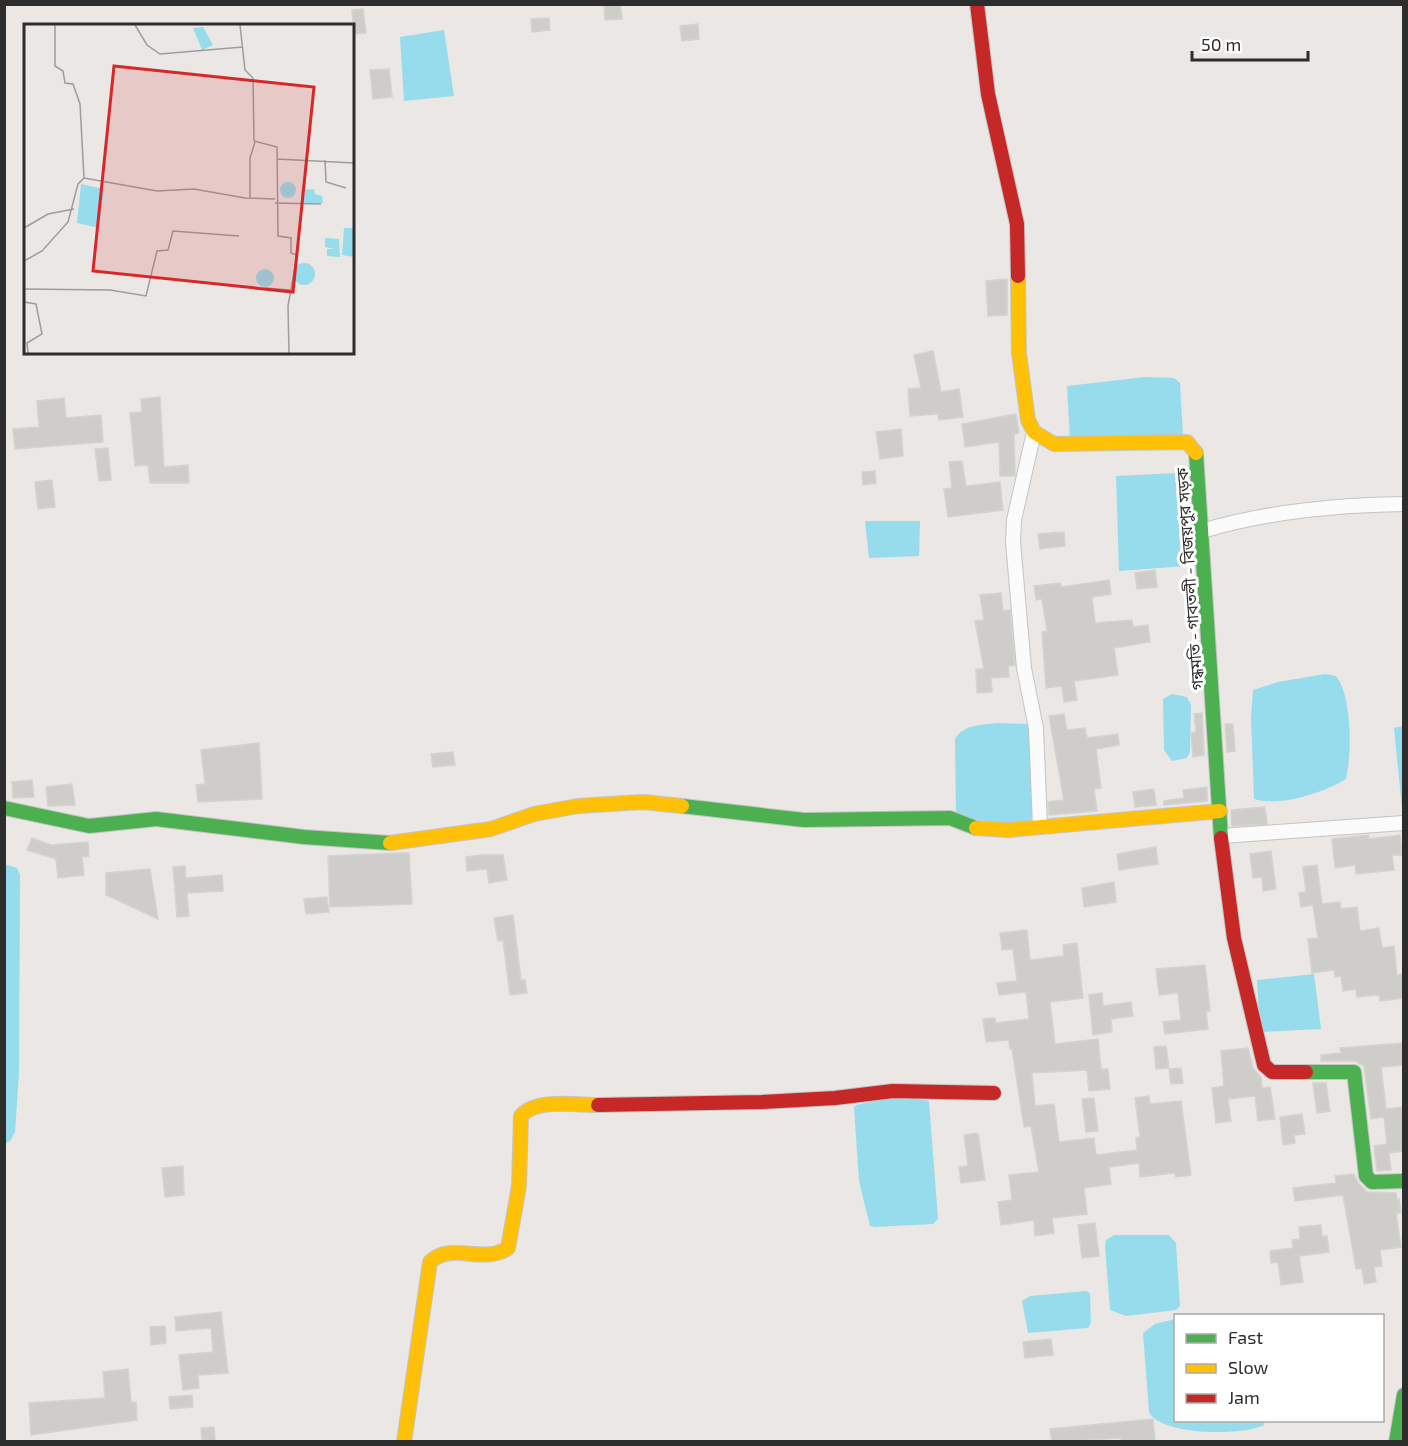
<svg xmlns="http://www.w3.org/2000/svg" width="1408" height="1446" viewBox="0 0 1408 1446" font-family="'Exo 2','Noto Sans Bengali',sans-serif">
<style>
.water{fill:#97dcec}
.building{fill:#cfcdca;stroke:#d5d3d0;stroke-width:1.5}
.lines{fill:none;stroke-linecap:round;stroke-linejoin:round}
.street-casing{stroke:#c4c4c4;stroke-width:16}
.fast-casing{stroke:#c4c4c4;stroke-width:16}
.slow-casing{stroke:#c4c4c4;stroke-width:16}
.jam-casing{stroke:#c4c4c4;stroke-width:16}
.street{stroke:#fcfbfb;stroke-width:14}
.fast{stroke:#4caf50;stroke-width:14}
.slow{stroke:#ffc107;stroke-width:14}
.jam{stroke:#c62828;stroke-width:14}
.labels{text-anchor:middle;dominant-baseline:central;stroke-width:6;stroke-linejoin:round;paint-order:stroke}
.street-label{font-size:16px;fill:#2d2d2d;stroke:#fff}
.inset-road{fill:none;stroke:#9e9d9b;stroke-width:1.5}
.view{fill:#d62828;fill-opacity:0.15;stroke:#d62828;stroke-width:3}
.inset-edge{fill:none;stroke:#2d2d2d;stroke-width:3}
</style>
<rect width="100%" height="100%" fill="#eae7e4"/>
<!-- water -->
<g class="water">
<polygon points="444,30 454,96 404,101 400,37"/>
<polygon points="1145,377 1174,378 1180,383 1183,436 1070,441 1067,386"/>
<polygon points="1178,473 1186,566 1119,571 1116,476"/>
<polygon points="865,521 920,521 919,556 869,558"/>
<path d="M 1325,674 L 1336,676 C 1352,696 1352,754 1346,779 C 1323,793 1280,807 1254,799 L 1251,718 L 1253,690 L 1278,682 Z"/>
<polygon points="1172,694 1187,697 1191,705 1190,752 1187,758 1172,761 1164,750 1163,699"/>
<path d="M 998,723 L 1028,724 L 1036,733 L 1036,822 L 1027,828 L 956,816 L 955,739 C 964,724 982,725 998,723 Z"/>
<polygon points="1403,726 1403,818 1394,728"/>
<polygon points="4,864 17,868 20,875 19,1073 15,1132 10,1141 5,1144"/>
<polygon points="1314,974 1321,1029 1260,1032 1257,980"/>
<polygon points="898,1096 929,1101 938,1219 933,1224 875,1227 870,1226 859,1181 854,1107 856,1105"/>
<polygon points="1114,1235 1169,1235 1176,1243 1180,1306 1176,1310 1126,1316 1110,1310 1105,1246 1106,1240"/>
<polygon points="1086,1291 1090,1293 1091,1323 1088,1328 1028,1333 1022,1301 1030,1296"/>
<path d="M 1175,1319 L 1176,1420 L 1265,1421 L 1264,1425 C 1243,1436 1161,1436 1149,1412 L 1143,1333 L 1155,1324 Z"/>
</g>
<!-- building -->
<g class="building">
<polygon points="604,4 620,4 622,19 605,20"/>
<polygon points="363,9 366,33 354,34 352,10"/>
<polygon points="549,18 550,30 532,32 531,19"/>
<polygon points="698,24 699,39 682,41 680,26"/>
<polygon points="389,69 392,97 373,99 370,70"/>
<polygon points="1007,279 1007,315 988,316 986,281"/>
<polygon points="933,351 941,392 959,389 963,417 939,420 938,414 910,416 908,389 921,388 914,355"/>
<polygon points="160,397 164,467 188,465 189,483 150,483 148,465 135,466 130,413 142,412 141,399"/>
<polygon points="64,398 66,418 101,415 103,442 15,449 13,429 39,427 37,401"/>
<polygon points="1016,414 1019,433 1014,434 1015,476 1000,476 999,442 965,447 962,424"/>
<polygon points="901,429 903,456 880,459 876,432"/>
<polygon points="108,448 111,480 99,481 95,449"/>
<polygon points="962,461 966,486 1000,482 1003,510 948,517 944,489 952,488 949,462"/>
<polygon points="875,471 876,483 863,485 862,472"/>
<polygon points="52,480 55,507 38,509 35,482"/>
<polygon points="1064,532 1065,546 1040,549 1038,534"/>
<polygon points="1155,570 1157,587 1137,589 1135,573"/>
<polygon points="1109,580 1111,594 1092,597 1095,623 1132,620 1133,627 1148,625 1150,642 1114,648 1118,675 1074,681 1077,700 1064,702 1062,686 1046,688 1042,632 1047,631 1042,599 1036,600 1034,586 1060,583 1061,587"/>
<polygon points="1001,593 1003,611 1010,610 1015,665 1008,666 1009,677 991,678 992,692 977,693 976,669 984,669 975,621 984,620 980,595"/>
<polygon points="1202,713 1204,755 1193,757 1191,733 1196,732 1194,714"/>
<polygon points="1064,714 1067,730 1085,728 1087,738 1118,734 1119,745 1096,749 1101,788 1094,789 1097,811 1049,815 1048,802 1064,800 1049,716"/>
<polygon points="1225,724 1233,724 1235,751 1227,752"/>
<polygon points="259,743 262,799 198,802 196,785 205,784 201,750"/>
<polygon points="453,752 455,765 433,767 431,754"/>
<polygon points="32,780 34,797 13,798 12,782"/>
<polygon points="72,784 75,805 48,806 46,787"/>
<polygon points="1207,787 1207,801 1164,805 1164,801 1184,798 1183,790"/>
<polygon points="1154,789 1156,805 1135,807 1133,792"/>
<polygon points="1265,807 1267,824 1232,826 1231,810"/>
<polygon points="1368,835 1369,839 1400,835 1402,855 1392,855 1394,870 1356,874 1355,865 1335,868 1332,839"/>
<polygon points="32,838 51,845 88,842 89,856 82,857 84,875 58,878 56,859 27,850"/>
<polygon points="1156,847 1158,864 1119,870 1117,854"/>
<polygon points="1271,851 1276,889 1263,891 1262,877 1253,878 1250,854"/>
<polygon points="400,853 409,853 412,904 330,907 328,856"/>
<polygon points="482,855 503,855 507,880 489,883 487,869 467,871 466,857"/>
<polygon points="1317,865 1322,904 1340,902 1341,909 1357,907 1360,931 1379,928 1382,948 1394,946 1397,975 1404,974 1404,998 1380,1001 1379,995 1357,997 1356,989 1343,991 1341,976 1335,977 1334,970 1312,973 1308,939 1318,938 1313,905 1301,907 1299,893 1306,892 1303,867"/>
<polygon points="185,866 186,878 222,875 223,891 187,893 189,916 177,917 173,867"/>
<polygon points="150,869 158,919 106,895 106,873"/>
<polygon points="1114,882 1116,902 1084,907 1082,888"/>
<polygon points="327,897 329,912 306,914 304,899"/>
<polygon points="513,915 521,980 525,980 527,993 510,995 503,940 498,941 494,918"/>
<polygon points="1027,930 1030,960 1064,956 1063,945 1077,943 1083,998 1050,1002 1055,1044 1098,1039 1101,1069 1108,1069 1110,1089 1089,1091 1087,1070 1032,1073 1035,1106 1054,1104 1059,1142 1094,1138 1096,1155 1137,1150 1136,1138 1140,1137 1135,1098 1149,1096 1150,1104 1181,1101 1191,1175 1176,1177 1175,1173 1140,1177 1139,1163 1109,1167 1111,1184 1084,1188 1087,1214 1052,1218 1054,1233 1035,1236 1034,1220 1001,1225 998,1202 1012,1200 1009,1175 1039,1172 1031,1126 1024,1127 1012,1049 1010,1049 1009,1040 986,1042 983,1019 995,1018 996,1023 1029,1019 1026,992 999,995 997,983 1017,981 1013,949 1002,950 1000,933"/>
<polygon points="1205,965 1210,1011 1206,1011 1208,1029 1165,1034 1163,1022 1181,1020 1178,993 1159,995 1156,969"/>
<polygon points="1102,993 1103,1006 1131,1002 1133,1016 1111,1019 1112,1032 1093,1035 1089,995"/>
<polygon points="1404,1043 1404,1065 1381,1067 1386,1109 1404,1107 1404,1151 1389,1153 1391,1170 1377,1171 1374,1146 1387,1144 1384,1117 1371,1119 1364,1066 1355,1061 1321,1061 1321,1055 1341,1053 1340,1048"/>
<polygon points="1166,1046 1169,1068 1156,1069 1154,1047"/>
<polygon points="1248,1048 1253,1068 1261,1077 1262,1088 1270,1087 1275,1119 1258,1121 1255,1096 1228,1099 1231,1121 1216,1123 1212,1088 1224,1086 1221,1051"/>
<polygon points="1181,1068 1183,1083 1171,1084 1169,1069"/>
<polygon points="1313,1083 1326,1083 1330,1111 1317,1113"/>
<polygon points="1094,1098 1098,1131 1086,1132 1082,1099"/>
<polygon points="1302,1114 1305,1134 1294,1135 1295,1143 1283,1145 1280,1117"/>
<polygon points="978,1133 985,1180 961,1183 959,1167 968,1166 964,1135"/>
<polygon points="183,1166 184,1195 165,1197 162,1168"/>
<polygon points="1354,1174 1358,1183 1367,1192 1396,1193 1397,1200 1399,1199 1401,1213 1396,1213 1401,1247 1380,1250 1382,1266 1374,1267 1376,1282 1364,1284 1362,1268 1356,1269 1343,1195 1295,1201 1293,1188 1336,1183 1335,1176"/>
<polygon points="1095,1223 1099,1256 1082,1258 1078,1225"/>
<polygon points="1321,1225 1322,1236 1327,1236 1329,1252 1299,1256 1303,1282 1281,1285 1278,1262 1271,1263 1270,1251 1293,1248 1292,1240 1300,1239 1299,1227"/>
<polygon points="221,1312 228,1373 198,1375 199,1388 183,1390 179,1355 213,1352 211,1328 176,1331 175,1317"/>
<polygon points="165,1326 166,1343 151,1345 150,1327"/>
<polygon points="1051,1339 1053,1355 1025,1358 1023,1342"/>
<polygon points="128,1369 131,1402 136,1402 137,1420 31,1435 29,1403 105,1398 103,1372"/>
<polygon points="192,1395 193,1407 170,1409 169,1397"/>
<polygon points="1153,1419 1155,1442 1121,1442 1121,1438 1052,1442 1050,1429"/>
<polygon points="214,1427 215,1442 202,1442 201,1428"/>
</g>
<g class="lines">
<!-- street casing -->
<g class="street-casing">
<g id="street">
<polyline points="1034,432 1014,520 1013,542 1024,668 1036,728 1040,825"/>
<path d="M 1202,531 C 1265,512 1337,505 1404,504"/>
<polyline points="1221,836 1404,823"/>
</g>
</g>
<!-- fast casing -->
<g class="fast-casing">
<g id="fast">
<polyline points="1196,453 1221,838"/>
<polyline points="682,806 804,820 950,818 976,828"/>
<polyline points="4,808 89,826 156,819 304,837 390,843"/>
<polyline points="1306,1072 1354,1072 1366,1176 1372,1182 1404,1181"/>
<polyline points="1396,1442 1404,1395"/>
</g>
</g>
<!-- slow casing -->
<g class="slow-casing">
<g id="slow">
<polyline points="1018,276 1019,353 1028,420 1034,432 1054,444 1187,442 1196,453"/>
<polyline points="976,828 1008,830 1220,811"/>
<polyline points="390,843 491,829 534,814 578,806 643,802 682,806"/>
<path d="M 404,1442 L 430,1262 C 452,1241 483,1265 508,1248 L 519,1186 L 521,1116 C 536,1098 576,1105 598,1105"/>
</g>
</g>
<!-- jam casing -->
<g class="jam-casing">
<g id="jam">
<polyline points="977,4 988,94 1017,224 1018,276"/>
<polyline points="1221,838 1234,938 1264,1065 1272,1072 1306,1072"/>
<polyline points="598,1105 762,1102 835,1098 893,1091 994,1093"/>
</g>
</g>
<!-- street -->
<use href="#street" class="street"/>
<!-- fast -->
<use href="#fast" class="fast"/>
<!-- slow -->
<use href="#slow" class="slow"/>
<!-- jam -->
<use href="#jam" class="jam"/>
</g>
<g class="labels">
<!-- street labels -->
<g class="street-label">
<text transform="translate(1189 579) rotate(-94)">গন্ধমতি - গাবতলী - বিজয়পুর সড়ক</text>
</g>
</g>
<!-- overview -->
<g transform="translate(24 24)">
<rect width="330" height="330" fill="#eae7e4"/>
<path d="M 179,3 L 189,21 L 178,26 L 169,4 ZM256 166a8 8 0 1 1 16 0a8 8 0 1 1-16 0ZM 57,160 L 80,165 L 75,204 L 53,199 ZM 290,165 L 291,170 L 298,172 L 299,179 L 277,179 L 277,166 ZM 320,204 L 330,204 L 330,233 L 318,231 ZM 301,214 L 315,215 L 316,233 L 303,232 L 303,225 L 311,225 L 301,223 ZM269 250a11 11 0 1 1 22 0a11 11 0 1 1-22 0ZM232 254a9 9 0 1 1 18 0a9 9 0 1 1-18 0Z" fill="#97dcec"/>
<path class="inset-road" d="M 111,1 L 123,21 L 136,30 L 219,23M 216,1 L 221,46 L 229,54 L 230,117 L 253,123 L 254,212 L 267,214 L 267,229 L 273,231 L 264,282 L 265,329M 253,135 L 330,139M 301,136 L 302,158 L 322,164M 60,154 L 133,167 L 170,165 L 221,174 L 251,175M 226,174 L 226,134 L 231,118M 251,179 L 297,180M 0,204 L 24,190 L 50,185M 0,237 L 18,227 L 44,198 L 54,160 L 60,154 L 56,80 L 49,60 L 41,59 L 39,47 L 31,42 L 31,1M 241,264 L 266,266M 0,265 L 86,266 L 122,272 L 133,227 L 144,226 L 149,207 L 215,212M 0,278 L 12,280 L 18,310 L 3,319 L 4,329"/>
<path class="view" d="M 90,42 L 290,63 L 269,268 L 69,247 Z"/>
<rect width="330" height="330" class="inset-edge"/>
</g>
<!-- border -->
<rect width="1408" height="1446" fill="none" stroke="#2d2d2d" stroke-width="12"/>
<!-- legend -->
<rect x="1174" y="1314" width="210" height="108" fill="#ffffff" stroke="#ababab" stroke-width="1.5"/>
<rect x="1186" y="1334" width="30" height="9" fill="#4caf50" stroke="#ababab" stroke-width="1.5"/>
<text x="1228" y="1344" font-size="18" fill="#2d2d2d">Fast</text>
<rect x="1186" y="1364" width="30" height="9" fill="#ffc107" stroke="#ababab" stroke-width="1.5"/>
<text x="1228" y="1374" font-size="18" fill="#2d2d2d">Slow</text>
<rect x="1186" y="1394" width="30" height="9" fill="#c62828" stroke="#ababab" stroke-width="1.5"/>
<text x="1228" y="1404" font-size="18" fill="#2d2d2d">Jam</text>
<!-- scale -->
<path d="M1192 51v9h116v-9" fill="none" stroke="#2d2d2d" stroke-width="3"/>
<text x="1201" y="51" font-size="18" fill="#2d2d2d" stroke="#ffffff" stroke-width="4.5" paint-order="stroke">50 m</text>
</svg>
